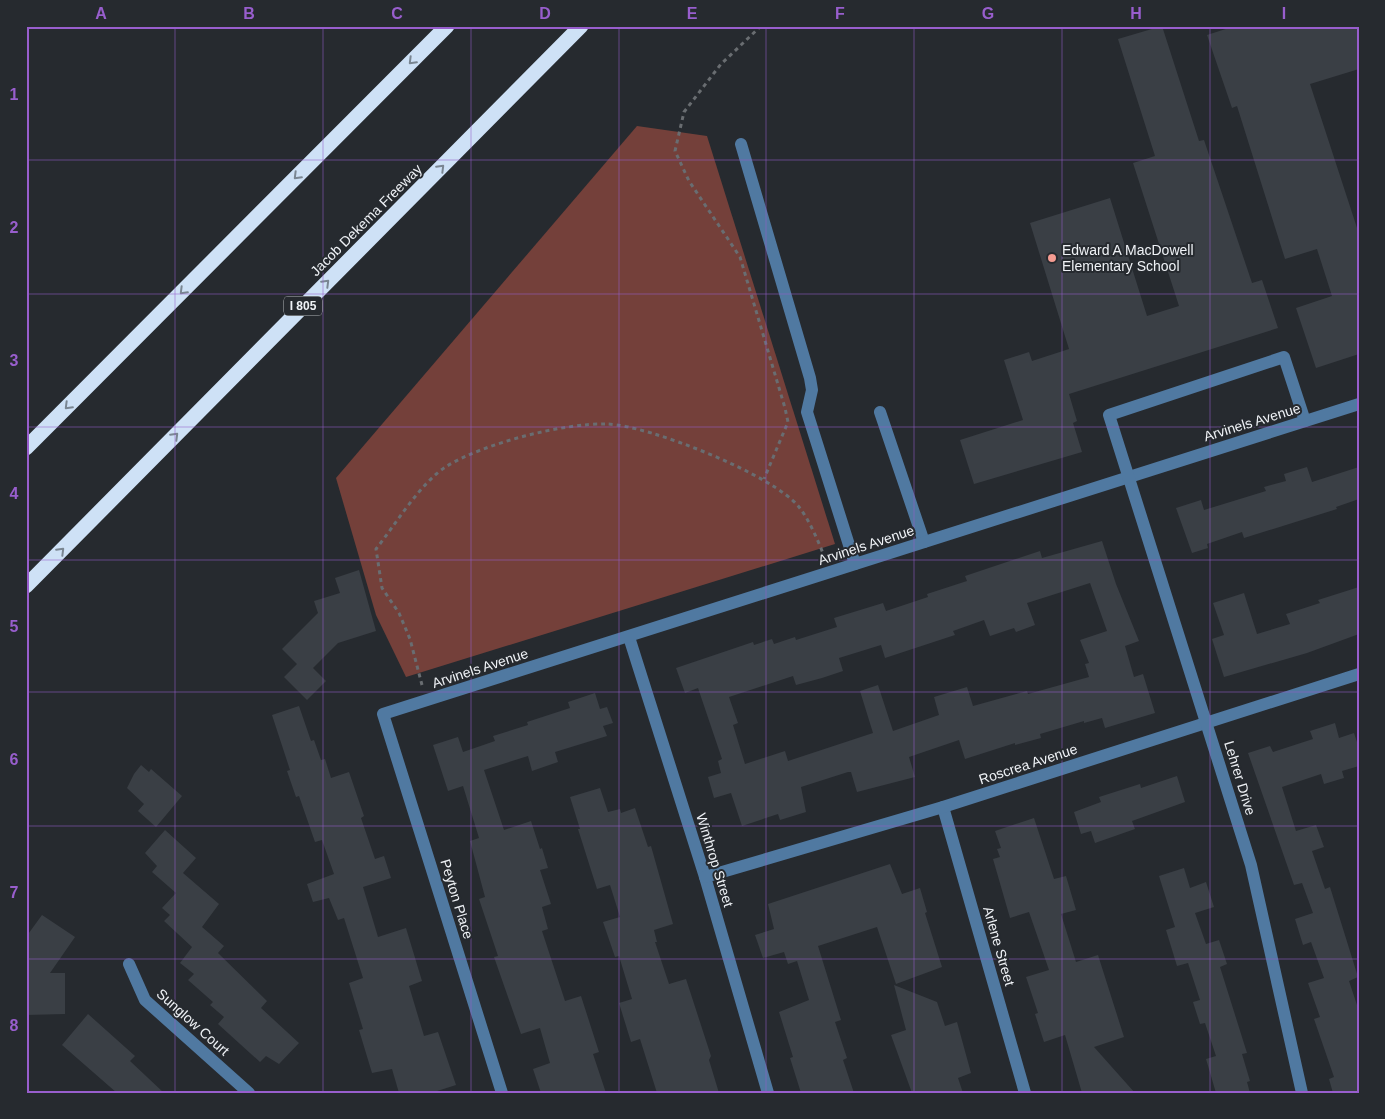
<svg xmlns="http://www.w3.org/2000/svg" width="1385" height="1119" viewBox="0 0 1385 1119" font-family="Arial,sans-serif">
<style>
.green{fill:#74403a}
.building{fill:#3a3f45;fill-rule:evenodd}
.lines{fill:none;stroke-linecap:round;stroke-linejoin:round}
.path{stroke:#696d71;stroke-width:3;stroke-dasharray:4 4;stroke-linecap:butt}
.minor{stroke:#5079a1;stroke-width:12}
.highway{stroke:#cee1f6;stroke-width:15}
.oneway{stroke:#7a8692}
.grid{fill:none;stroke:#985ecd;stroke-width:1;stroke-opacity:0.55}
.poi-dot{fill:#f59c92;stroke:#262a2f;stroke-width:2}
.labels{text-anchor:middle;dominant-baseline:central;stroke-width:4;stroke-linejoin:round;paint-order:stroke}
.shield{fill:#262a2f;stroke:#b3b6ba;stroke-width:1}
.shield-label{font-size:12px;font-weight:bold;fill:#eff2f6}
.street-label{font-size:14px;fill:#eff2f6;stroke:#262a2f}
.poi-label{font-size:14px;fill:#eff2f6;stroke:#262a2f;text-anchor:start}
.neatline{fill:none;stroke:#985ecd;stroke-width:2}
.grid-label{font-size:16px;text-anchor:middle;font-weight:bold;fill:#985ecd}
</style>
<rect width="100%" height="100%" fill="#262a2f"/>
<!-- green -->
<polygon class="green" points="637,126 707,136 835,544 406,677 376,615 336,478"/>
<!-- building -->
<g class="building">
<polygon points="1162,26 1199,141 1204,140 1252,283 1262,280 1278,328 1069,394 1077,421 1073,423 1082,452 974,484 960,440 1023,420 1004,360 1029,352 1032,361 1069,349 1030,223 1110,198 1147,316 1179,306 1133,163 1155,156 1118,39"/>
<polygon points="1235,26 1359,26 1359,69 1310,84 1359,234 1359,354 1316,368 1296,308 1332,296 1317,249 1285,259 1237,106 1232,108 1207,35"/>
<polygon points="1307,467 1312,482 1359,467 1359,499 1336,507 1337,509 1244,538 1242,532 1207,544 1208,548 1192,553 1176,508 1201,500 1204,510 1266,491 1264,487 1286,481 1284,474"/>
<path d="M 1102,541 L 1116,584 L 1139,641 L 1125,646 L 1134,677 L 1143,674 L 1155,713 L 1105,728 L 1102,718 L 1084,723 L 1084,721 L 1040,734 L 1041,738 L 1015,745 L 1015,743 L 965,759 L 959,740 L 909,757 L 915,777 L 857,792 L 851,772 L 848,772 L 801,787 L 806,812 L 780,820 L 778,814 L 742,826 L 731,793 L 714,798 L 708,777 L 721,773 L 718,761 L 722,759 L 698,688 L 685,693 L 676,668 L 753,642 L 754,645 L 772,639 L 774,644 L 795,637 L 796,640 L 837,627 L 834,618 L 883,603 L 886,611 L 928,597 L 927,594 L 967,581 L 965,576 L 1040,551 L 1042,558 ZM 1090,583 L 1107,631 L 1080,640 L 1089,663 L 1085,664 L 1089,677 L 1028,694 L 1027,691 L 973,706 L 967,687 L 934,697 L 939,715 L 893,731 L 878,685 L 860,691 L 873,733 L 788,761 L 785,751 L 745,764 L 733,725 L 738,723 L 729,697 L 793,676 L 796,685 L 822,678 L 843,671 L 839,658 L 881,645 L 885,658 L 955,635 L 953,631 L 984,620 L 990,636 L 1014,628 L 1016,632 L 1035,625 L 1027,603 Z"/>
<polygon points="359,570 376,631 338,643 313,668 326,681 307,700 284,677 297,664 282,649 318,613 314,601 340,593 335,578"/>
<polygon points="1359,587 1359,634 1307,653 1224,677 1212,639 1224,635 1213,603 1244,593 1257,634 1290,624 1286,614 1320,603 1318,600"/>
<polygon points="595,693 600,709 607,707 613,723 603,726 607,736 555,752 558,762 532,771 528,756 484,770 504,830 531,821 540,849 542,848 548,868 540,870 551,904 542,907 548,929 542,931 565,1001 581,996 599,1052 593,1054 606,1093 541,1093 533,1069 550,1063 540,1028 521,1034 494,957 498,956 479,899 485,897 470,841 479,838 463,786 448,791 433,745 458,737 463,752 495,741 493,736 528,725 527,722 570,708 568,702"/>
<polygon points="299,706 311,741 314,740 321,760 325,759 331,778 349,772 364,816 361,818 375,859 384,856 391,878 363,887 378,937 406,928 422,981 409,986 424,1036 438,1032 456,1085 431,1093 399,1093 392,1069 372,1073 359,1030 363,1029 349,983 363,978 344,918 338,920 329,898 313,902 307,884 334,874 322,840 315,842 299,796 296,797 287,771 290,770 272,715"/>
<polygon points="1335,723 1339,738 1354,733 1359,748 1359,766 1342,771 1344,778 1324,784 1321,774 1282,787 1296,831 1316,825 1324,847 1312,851 1325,889 1330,887 1358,977 1349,981 1359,1011 1359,1093 1333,1093 1329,1079 1334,1077 1314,1019 1320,1017 1308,983 1324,978 1311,942 1303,945 1295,919 1313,913 1302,883 1294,885 1248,753 1270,746 1273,752 1313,739 1310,731"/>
<polygon points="141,765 149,772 151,769 182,796 156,827 138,811 144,804 127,788 134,774"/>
<polygon points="1177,776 1185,802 1132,821 1135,829 1095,843 1091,831 1081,834 1074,812 1101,802 1099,797 1121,790 1140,784 1141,788"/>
<polygon points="600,788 608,812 620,809 621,813 635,808 648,847 651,846 673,924 654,930 657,942 655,942 669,984 686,979 711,1056 709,1060 719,1093 657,1093 640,1039 631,1042 619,1003 632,999 619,956 615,957 603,922 620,917 610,885 597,889 578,829 580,829 570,797"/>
<polygon points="1034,818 1054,879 1066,876 1076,910 1061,914 1076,962 1098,955 1124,1037 1094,1047 1135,1093 1082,1093 1065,1035 1044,1042 1035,1014 1038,1013 1026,977 1049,970 1029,912 1010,918 993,859 1000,857 997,849 1001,848 995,831"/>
<polygon points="165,830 196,858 183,873 219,904 202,927 224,946 218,953 267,1001 261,1008 299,1043 279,1064 266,1056 260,1062 218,1024 224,1017 210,1005 213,1002 188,980 194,974 180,963 192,947 164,921 170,915 162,908 176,893 152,872 157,866 145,853"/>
<polygon points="890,864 902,894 920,888 927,912 925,913 942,967 896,984 877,927 818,946 841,1020 835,1022 847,1058 843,1060 854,1093 801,1093 790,1058 793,1057 779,1012 809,1000 797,961 788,964 784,952 763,958 755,935 774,929 768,904"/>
<polygon points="1184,868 1190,888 1206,882 1214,907 1195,913 1206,944 1219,940 1227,964 1220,967 1247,1053 1242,1054 1250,1081 1247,1082 1250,1093 1216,1093 1206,1059 1216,1056 1205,1023 1200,1024 1193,1002 1200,1000 1188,963 1177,966 1166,930 1175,927 1159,876"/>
<polygon points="42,915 75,937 50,973 65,973 65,1014 26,1015 26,937"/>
<polygon points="894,985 937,1002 945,1026 957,1022 971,1073 958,1078 963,1093 912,1093 891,1035 906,1030"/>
<polygon points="88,1014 135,1056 130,1061 164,1093 117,1093 62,1045"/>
</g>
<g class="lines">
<!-- path -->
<g class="path">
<polyline points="761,26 721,64 684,112 675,151 689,181 740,257 785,408 788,422 764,479"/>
<path d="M 422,685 L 410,639 L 399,613 L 382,588 L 376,549 C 395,525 421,482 447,466 C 485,443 563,423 607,424 C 648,425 774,475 799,507 C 810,521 818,541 825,558"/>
</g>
<!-- minor -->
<g class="minor">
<polyline points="741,144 810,378 812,390 807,412 855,564"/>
<polyline points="880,412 924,542"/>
<polyline points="629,637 705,877 768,1093"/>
<polyline points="943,807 1025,1093"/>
<polyline points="705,877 943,807 1359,674"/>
<polyline points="129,964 145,1000 249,1093"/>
<polyline points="502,1093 383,714 1359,404"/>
<polyline points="1302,1093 1251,865 1109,415 1284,357 1305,421"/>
</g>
<!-- highway -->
<g class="highway">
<polyline points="26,448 447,26"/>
<polyline points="26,586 581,26"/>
</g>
</g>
<!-- one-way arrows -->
<defs><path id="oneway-chevron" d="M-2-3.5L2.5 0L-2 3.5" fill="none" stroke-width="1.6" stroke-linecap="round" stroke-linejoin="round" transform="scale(1.25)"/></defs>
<g class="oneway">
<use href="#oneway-chevron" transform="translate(412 61) rotate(135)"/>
<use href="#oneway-chevron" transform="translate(441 168) rotate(-45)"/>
<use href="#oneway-chevron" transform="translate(297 176) rotate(135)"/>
<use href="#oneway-chevron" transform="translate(326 283) rotate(-45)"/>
<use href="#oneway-chevron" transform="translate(183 291) rotate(135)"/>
<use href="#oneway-chevron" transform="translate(68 406) rotate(135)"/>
<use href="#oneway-chevron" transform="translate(175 436) rotate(-45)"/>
<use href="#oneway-chevron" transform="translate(61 551) rotate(-45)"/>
</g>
<!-- grid -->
<path class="grid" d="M 175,26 L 175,1093M 323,26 L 323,1093M 471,26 L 471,1093M 619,26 L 619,1093M 766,26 L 766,1093M 914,26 L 914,1093M 1062,26 L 1062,1093M 1210,26 L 1210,1093M 26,160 L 1359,160M 26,294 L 1359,294M 26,427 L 1359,427M 26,560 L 1359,560M 26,692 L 1359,692M 26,826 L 1359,826M 26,959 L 1359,959"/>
<!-- markers -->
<circle class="poi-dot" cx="1052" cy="258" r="5"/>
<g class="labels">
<!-- shield labels -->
<rect class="shield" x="284" y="296.5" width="38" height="19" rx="4"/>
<g class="shield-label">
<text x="303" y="306">I 805</text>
</g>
<!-- street labels -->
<g class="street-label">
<text transform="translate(366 220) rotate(-45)">Jacob Dekema Freeway</text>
<text transform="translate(1252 422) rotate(-17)">Arvinels Avenue</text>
<text transform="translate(866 545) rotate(-18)">Arvinels Avenue</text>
<text transform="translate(480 668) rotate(-18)">Arvinels Avenue</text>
<text transform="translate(1028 764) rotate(-18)">Roscrea Avenue</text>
<text transform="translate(1240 778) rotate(73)">Lehrer Drive</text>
<text transform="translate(715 860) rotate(73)">Winthrop Street</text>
<text transform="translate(457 899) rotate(73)">Peyton Place</text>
<text transform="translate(999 946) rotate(74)">Arlene Street</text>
<text transform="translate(193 1022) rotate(42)">Sunglow Court</text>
</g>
<!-- poi labels -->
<g class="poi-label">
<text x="1062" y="250">Edward A MacDowell<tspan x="1062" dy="16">Elementary School</tspan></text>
</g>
</g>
<!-- border -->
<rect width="1385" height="1119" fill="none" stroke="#262a2f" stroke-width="55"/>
<rect x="28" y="28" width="1330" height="1064" class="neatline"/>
<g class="grid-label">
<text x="101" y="19">A</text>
<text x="249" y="19">B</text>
<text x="397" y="19">C</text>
<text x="545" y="19">D</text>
<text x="692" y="19">E</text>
<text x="840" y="19">F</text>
<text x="988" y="19">G</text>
<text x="1136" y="19">H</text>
<text x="1284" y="19">I</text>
<text x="14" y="100">1</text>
<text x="14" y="233">2</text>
<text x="14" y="366">3</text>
<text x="14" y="499">4</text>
<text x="14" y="632">5</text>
<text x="14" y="765">6</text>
<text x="14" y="898">7</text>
<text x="14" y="1031">8</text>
</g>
</svg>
